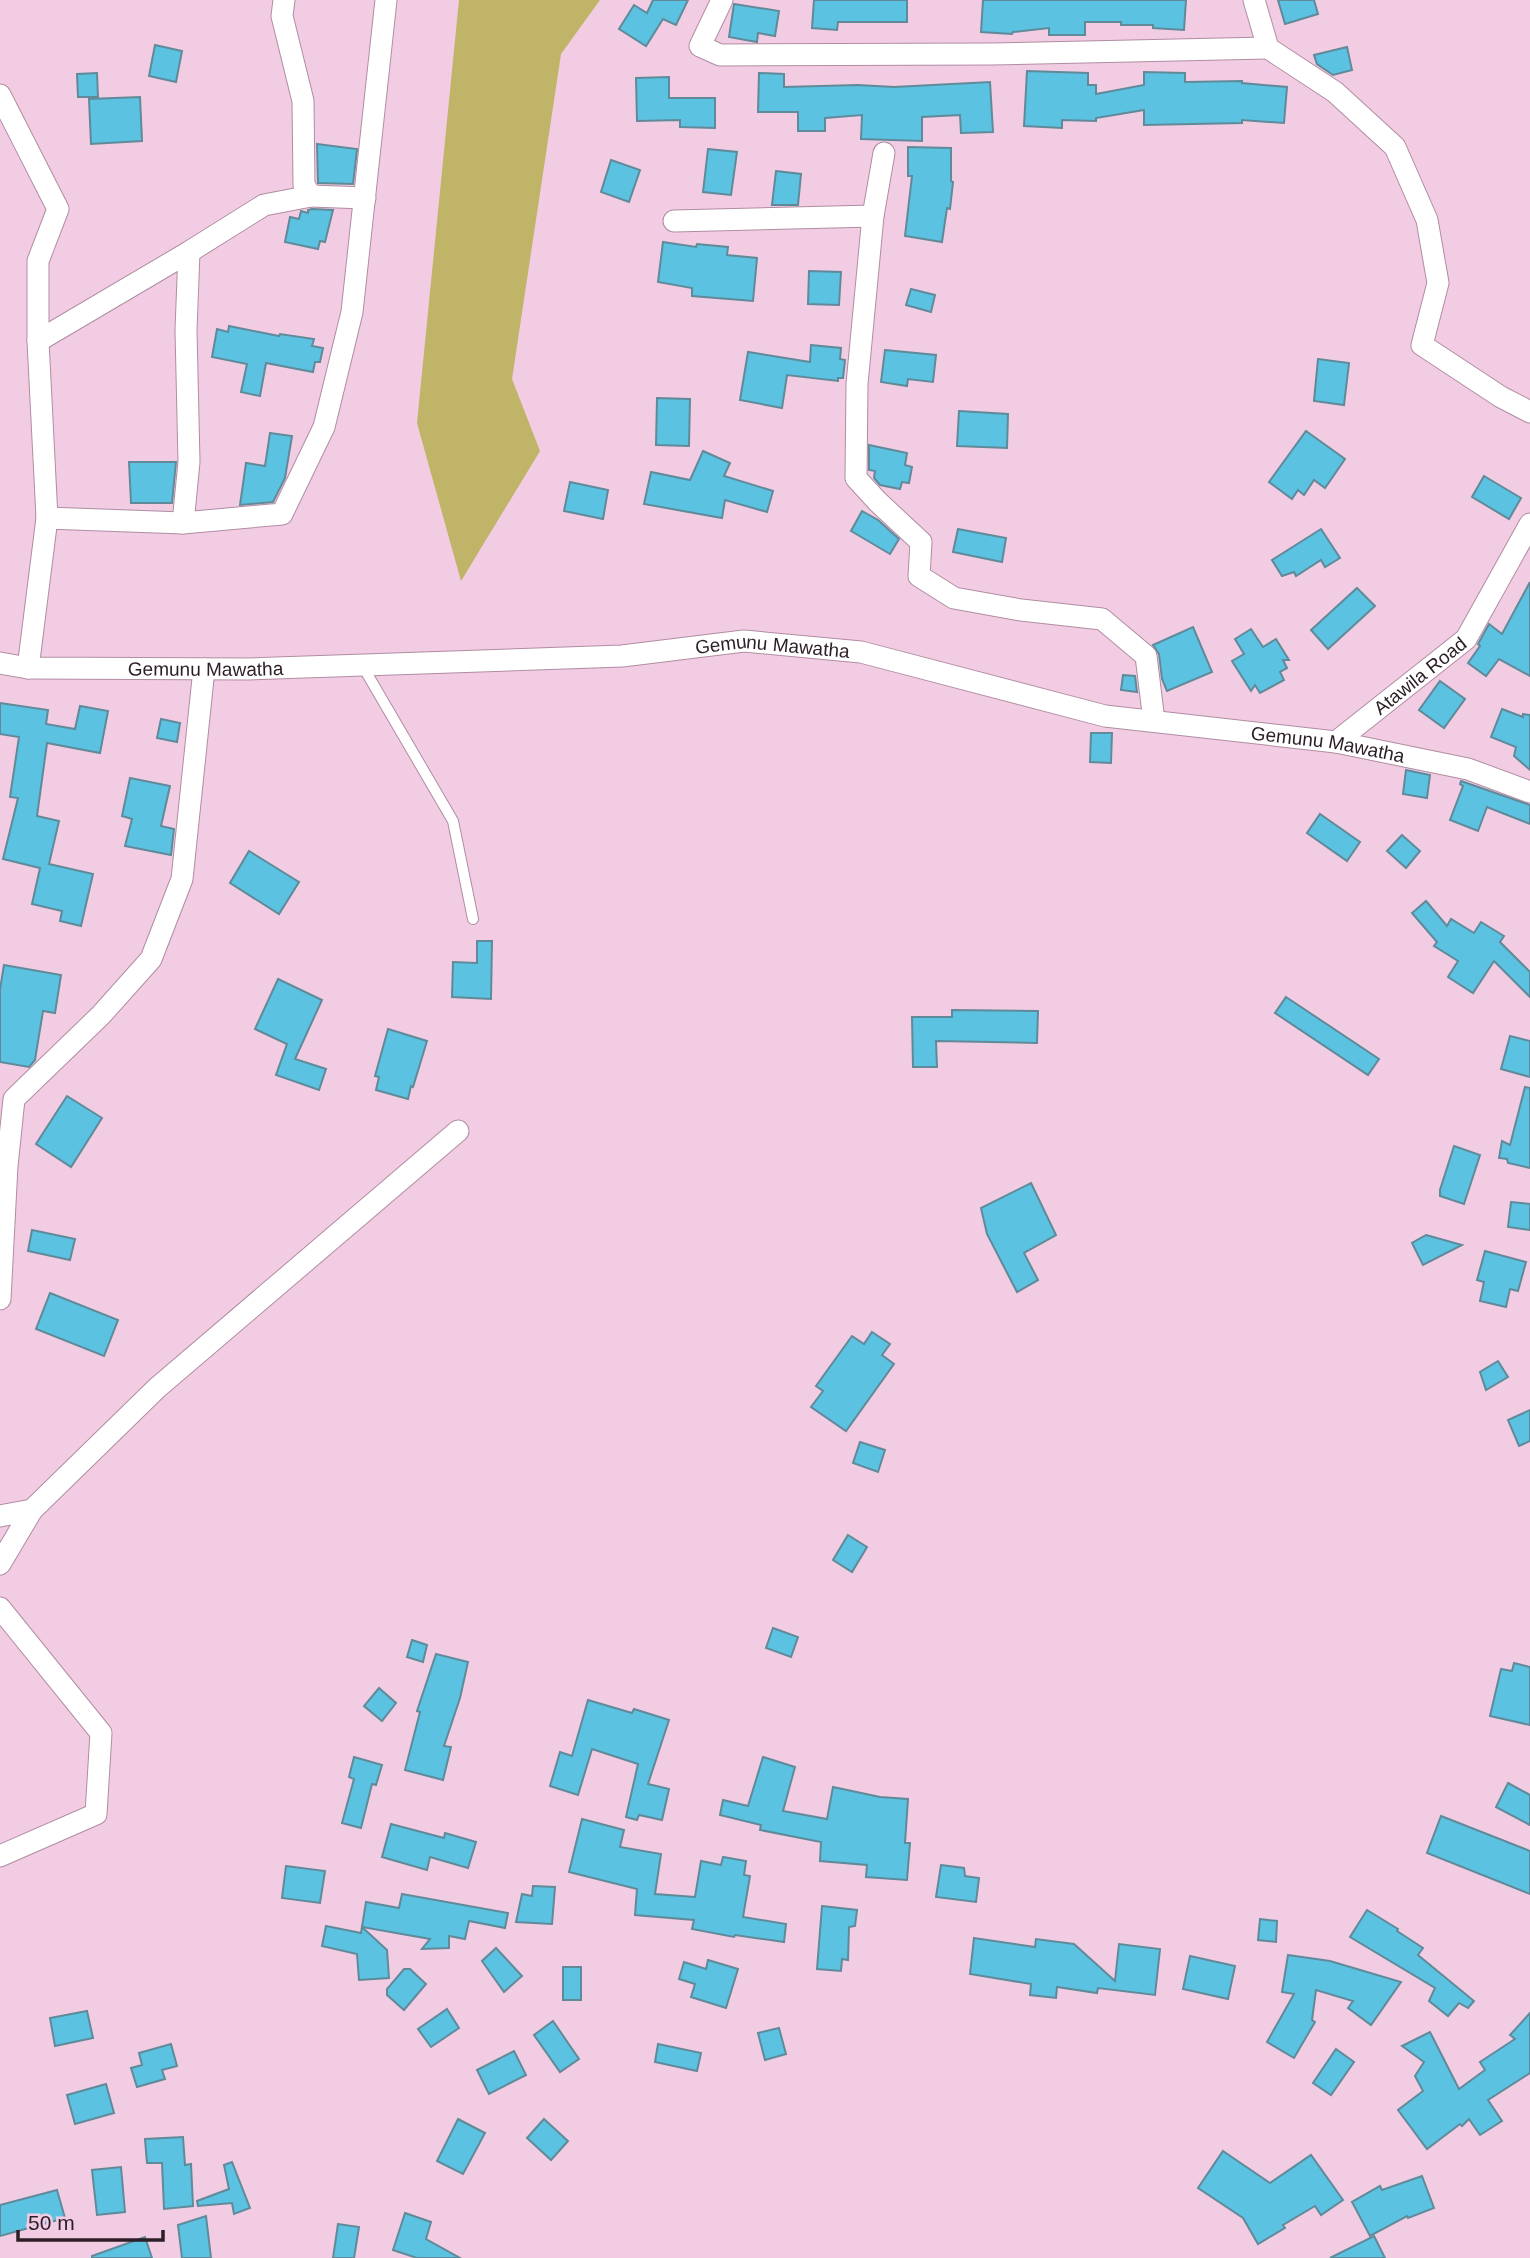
<svg xmlns="http://www.w3.org/2000/svg" width="1530" height="2258" viewBox="0 0 1530 2258" font-family="Helvetica,sans-serif">
<style>
.green{fill:#bfb467}
.building{fill:#5bc2e2;stroke:#608a99;stroke-width:2}
.lines{fill:none;stroke-linecap:round;stroke-linejoin:round}
.service-casing{stroke:#b08da2;stroke-width:12}
.minor-casing{stroke:#b08da2;stroke-width:23}
.service{stroke:#fff;stroke-width:10}
.minor{stroke:#fff;stroke-width:21}
.labels{text-anchor:middle;dominant-baseline:central;stroke-width:5;stroke-linejoin:round;paint-order:stroke}
.street-label{font-size:19px;fill:#2b1e26;stroke:#f2cce3}
</style>
<rect width="100%" height="100%" fill="#f2cce3"/>
<!-- green -->
<polygon class="green" points="459,0 600,0 561,54 512,379 540,451 461,581 417,423"/>
<!-- building -->
<g class="building">
<polygon points="653,0 688,0 676,25 663,19 646,46 619,29 634,5 647,13"/>
<polygon points="814,0 907,0 907,22 838,22 837,30 812,28"/>
<polygon points="983,0 1186,0 1184,30 1153,28 1153,25 1121,25 1121,22 1085,22 1085,35 1049,35 1049,28 1013,32 1012,34 981,32"/>
<polygon points="1278,0 1314,0 1318,14 1285,24"/>
<polygon points="734,4 779,11 775,36 758,33 757,42 729,37"/>
<polygon points="155,45 182,51 176,82 149,76"/>
<polygon points="1347,47 1352,70 1333,75 1317,64 1314,55"/>
<polygon points="1027,71 1088,73 1088,85 1096,85 1096,94 1144,85 1144,72 1185,73 1185,82 1242,81 1242,83 1287,87 1284,123 1242,120 1242,123 1144,125 1144,110 1096,118 1096,121 1062,120 1062,128 1024,126"/>
<polygon points="97,73 98,97 78,97 77,74"/>
<polygon points="759,73 784,74 784,87 858,85 894,87 990,82 993,132 961,133 960,115 922,117 922,141 861,139 862,115 825,118 825,131 798,131 798,112 758,112"/>
<polygon points="669,77 669,98 715,98 715,128 680,127 680,120 637,121 636,78"/>
<polygon points="140,97 142,141 91,144 89,99"/>
<polygon points="317,144 357,149 353,184 318,183"/>
<polygon points="908,147 951,148 951,181 953,182 950,209 947,208 942,242 905,236 912,176 908,176"/>
<polygon points="708,149 737,152 731,195 703,192"/>
<polygon points="611,160 640,170 629,202 601,192"/>
<polygon points="776,171 801,174 798,205 772,205"/>
<polygon points="312,209 333,210 325,242 320,241 318,249 285,242 290,217 299,219 301,211 308,213 308,210"/>
<polygon points="663,242 696,247 697,244 728,247 727,255 757,258 753,301 692,296 692,288 658,282"/>
<polygon points="809,271 841,272 839,305 808,304"/>
<polygon points="911,289 935,295 931,312 906,305"/>
<polygon points="229,326 279,336 280,334 314,339 312,346 323,348 320,362 315,362 313,372 266,363 260,396 241,392 247,364 212,357 217,329 228,332"/>
<polygon points="811,345 841,348 840,359 845,360 843,378 838,378 838,381 787,375 782,408 740,400 748,352 810,362"/>
<polygon points="885,350 936,355 933,382 908,379 907,386 881,382"/>
<polygon points="1318,359 1349,363 1344,405 1314,401"/>
<polygon points="657,398 690,399 689,446 656,445"/>
<polygon points="959,411 1008,414 1007,448 957,446"/>
<polygon points="1306,431 1345,459 1325,488 1314,480 1304,495 1298,490 1292,499 1269,482"/>
<polygon points="270,433 292,436 285,478 273,502 240,505 246,463 265,466"/>
<polygon points="869,445 907,453 905,465 912,467 909,483 902,482 900,489 880,485 874,478 875,471 869,470"/>
<polygon points="703,451 730,463 724,476 773,491 767,512 725,500 722,518 644,504 651,472 690,480"/>
<polygon points="129,462 176,462 172,503 131,503"/>
<polygon points="1484,476 1521,498 1509,519 1472,497"/>
<polygon points="570,482 608,490 603,519 564,511"/>
<polygon points="862,511 878,520 899,539 890,554 851,531"/>
<polygon points="958,529 1006,538 1002,562 953,552"/>
<polygon points="1321,529 1340,558 1325,567 1321,560 1296,576 1294,572 1282,576 1272,560"/>
<polygon points="1530,582 1530,676 1499,659 1486,676 1468,663 1480,646 1478,644 1489,624 1502,634"/>
<polygon points="1357,588 1375,606 1328,649 1311,630"/>
<polygon points="1193,627 1212,672 1167,691 1162,679 1159,654 1153,645"/>
<polygon points="1251,629 1263,647 1276,639 1289,660 1283,660 1287,668 1280,672 1284,680 1260,693 1255,685 1251,691 1232,661 1244,654 1235,639"/>
<polygon points="1123,675 1135,676 1137,692 1121,690"/>
<polygon points="1440,681 1465,699 1444,728 1419,710"/>
<polygon points="0,703 48,710 46,724 75,729 80,706 108,711 100,753 47,743 37,816 59,821 49,864 93,874 81,926 60,921 62,911 32,904 40,868 3,859 18,798 10,797 19,737 0,734"/>
<polygon points="1502,709 1523,717 1523,714 1530,715 1530,770 1514,756 1516,747 1491,737"/>
<polygon points="161,719 180,723 177,742 157,738"/>
<polygon points="1091,733 1112,733 1111,763 1090,762"/>
<polygon points="1406,770 1430,775 1427,798 1403,794"/>
<polygon points="130,778 170,786 161,826 174,829 171,855 125,846 132,819 122,816"/>
<polygon points="1461,781 1530,805 1530,824 1487,807 1478,831 1450,820 1463,786 1460,784"/>
<polygon points="1320,814 1360,842 1347,861 1307,833"/>
<polygon points="1402,835 1420,851 1406,868 1387,851"/>
<polygon points="249,851 299,882 279,914 230,883"/>
<polygon points="1426,901 1447,926 1451,919 1474,933 1481,922 1504,936 1500,942 1530,972 1530,997 1494,961 1473,993 1448,977 1458,961 1434,946 1437,942 1412,913"/>
<polygon points="477,941 492,941 491,999 452,997 453,962 477,963"/>
<polygon points="4,965 61,975 55,1013 43,1011 35,1060 29,1067 0,1062 0,989"/>
<polygon points="278,979 322,1000 295,1059 326,1069 319,1090 276,1075 287,1044 255,1029"/>
<polygon points="1286,997 1379,1059 1368,1075 1275,1013"/>
<polygon points="952,1010 1038,1011 1037,1043 936,1041 937,1067 913,1067 912,1017 952,1017"/>
<polygon points="388,1029 427,1041 413,1087 411,1086 408,1099 376,1090 379,1077 375,1076"/>
<polygon points="1510,1036 1530,1041 1530,1077 1501,1069"/>
<polygon points="1525,1087 1530,1088 1530,1168 1508,1163 1507,1159 1499,1158 1502,1141 1510,1145"/>
<polygon points="67,1096 102,1118 71,1167 36,1144"/>
<polygon points="1454,1146 1480,1155 1464,1204 1440,1196 1440,1190"/>
<polygon points="1031,1183 1056,1235 1024,1253 1038,1280 1017,1292 987,1234 981,1208"/>
<polygon points="1511,1202 1530,1204 1530,1230 1508,1227"/>
<polygon points="32,1230 75,1239 70,1260 28,1251"/>
<polygon points="1426,1235 1462,1245 1423,1265 1412,1243"/>
<polygon points="1485,1251 1526,1262 1518,1291 1510,1289 1506,1307 1480,1301 1484,1282 1477,1280"/>
<polygon points="50,1293 118,1320 104,1356 36,1329"/>
<polygon points="872,1332 890,1344 882,1355 894,1364 846,1431 811,1407 823,1391 816,1386 852,1336 864,1344"/>
<polygon points="1498,1361 1508,1377 1486,1390 1480,1372"/>
<polygon points="1530,1410 1530,1441 1519,1446 1508,1420"/>
<polygon points="860,1442 885,1450 878,1472 853,1463"/>
<polygon points="848,1535 867,1547 852,1572 833,1560"/>
<polygon points="773,1628 798,1637 791,1657 766,1648"/>
<polygon points="412,1640 427,1645 423,1662 407,1657"/>
<polygon points="436,1654 468,1662 460,1698 444,1746 451,1747 443,1780 405,1770 420,1712 417,1711"/>
<polygon points="1514,1663 1530,1667 1530,1725 1490,1716 1501,1669 1512,1671"/>
<polygon points="379,1688 396,1703 382,1721 364,1706"/>
<polygon points="588,1700 632,1713 634,1709 669,1720 648,1784 669,1789 662,1820 639,1815 637,1820 626,1817 638,1764 592,1749 578,1795 550,1786 560,1752 572,1756"/>
<polygon points="354,1757 382,1765 376,1785 372,1784 361,1828 342,1823 354,1779 349,1777"/>
<polygon points="763,1757 795,1767 783,1811 827,1819 833,1787 880,1797 908,1799 905,1843 910,1843 907,1880 866,1877 867,1865 820,1861 821,1842 760,1830 761,1825 720,1815 723,1800 748,1806"/>
<polygon points="1508,1783 1530,1795 1530,1825 1496,1807"/>
<polygon points="1441,1816 1530,1851 1530,1894 1427,1853"/>
<polygon points="582,1819 624,1830 620,1847 661,1854 655,1894 695,1897 701,1861 721,1865 723,1857 746,1861 744,1875 750,1876 743,1917 786,1924 784,1942 735,1935 734,1937 692,1929 694,1920 635,1915 637,1889 569,1872"/>
<polygon points="391,1824 444,1838 445,1833 476,1842 468,1868 430,1857 427,1870 382,1857"/>
<polygon points="941,1865 964,1868 965,1876 979,1878 976,1902 936,1897"/>
<polygon points="286,1866 325,1871 320,1903 282,1898"/>
<polygon points="533,1886 555,1887 552,1924 516,1922 522,1894 532,1896"/>
<polygon points="402,1894 508,1913 505,1928 469,1921 465,1939 449,1936 449,1948 422,1949 430,1939 362,1927 366,1902 399,1908"/>
<polygon points="822,1906 857,1910 855,1926 849,1927 848,1960 842,1959 841,1971 817,1969"/>
<polygon points="1367,1910 1398,1929 1397,1931 1423,1948 1418,1955 1474,2001 1468,2008 1459,2003 1448,2016 1429,2001 1435,1988 1350,1937"/>
<polygon points="1260,1919 1277,1921 1276,1942 1258,1940"/>
<polygon points="326,1926 361,1933 362,1927 387,1950 389,1978 359,1980 357,1954 322,1946"/>
<polygon points="974,1938 1035,1947 1036,1939 1074,1944 1115,1981 1119,1944 1160,1949 1155,1995 1098,1988 1097,1993 1057,1987 1056,1998 1030,1995 1031,1984 970,1974"/>
<polygon points="496,1948 522,1976 504,1992 482,1961"/>
<polygon points="1288,1955 1330,1961 1401,1982 1371,2025 1348,2008 1353,2001 1316,1990 1312,2020 1315,2022 1294,2058 1267,2042 1294,1994 1282,1992"/>
<polygon points="1190,1956 1235,1966 1228,1999 1183,1989"/>
<polygon points="708,1960 738,1969 726,2008 691,1997 695,1984 679,1979 684,1962 706,1969"/>
<rect x="563" y="1967" width="18" height="33"/>
<polygon points="404,1969 410,1969 426,1984 404,2010 387,1995 387,1989"/>
<polygon points="447,2009 459,2028 431,2047 418,2029"/>
<polygon points="87,2011 93,2038 55,2046 50,2018"/>
<polygon points="1530,2013 1530,2073 1488,2100 1502,2121 1480,2135 1469,2119 1462,2126 1460,2124 1427,2149 1398,2110 1423,2091 1415,2076 1424,2062 1402,2046 1430,2032 1459,2089 1485,2070 1480,2062 1515,2039 1510,2035"/>
<polygon points="553,2021 579,2059 560,2072 534,2035"/>
<polygon points="779,2028 786,2054 765,2060 758,2033"/>
<polygon points="171,2044 177,2066 162,2070 165,2079 137,2087 131,2068 142,2065 139,2053"/>
<polygon points="658,2044 701,2053 697,2071 655,2062"/>
<polygon points="1336,2049 1354,2062 1331,2095 1313,2083"/>
<polygon points="514,2051 526,2075 489,2094 477,2070"/>
<polygon points="106,2084 114,2113 75,2124 67,2095"/>
<polygon points="458,2119 485,2133 463,2174 437,2161"/>
<polygon points="544,2119 568,2141 551,2160 527,2138"/>
<polygon points="183,2137 185,2165 191,2164 193,2206 164,2209 162,2163 147,2163 145,2139"/>
<polygon points="1223,2151 1270,2183 1311,2155 1343,2200 1321,2215 1315,2206 1283,2225 1285,2228 1258,2244 1243,2218 1198,2188"/>
<polygon points="232,2162 250,2208 234,2214 232,2203 198,2206 197,2201 229,2189 224,2165"/>
<polygon points="121,2167 125,2212 97,2215 92,2170"/>
<polygon points="1422,2176 1434,2208 1408,2218 1407,2216 1370,2236 1352,2202 1380,2186 1382,2190"/>
<polygon points="57,2190 65,2218 0,2236 0,2205"/>
<polygon points="405,2213 431,2222 426,2239 460,2258 417,2258 393,2250"/>
<polygon points="206,2216 211,2258 182,2258 178,2225"/>
<polygon points="338,2224 359,2227 354,2258 333,2258"/>
<polygon points="1374,2236 1385,2258 1330,2258"/>
<polygon points="145,2237 152,2258 92,2258 92,2256"/>
</g>
<g class="lines">
<!-- service casing -->
<g class="service-casing">
<polyline id="service" points="362,665 453,821 473,919"/>
</g>
<!-- minor casing -->
<g class="minor-casing">
<g id="minor">
<polyline points="284,0 282,16 303,101 304,185 311,196 365,198"/>
<polyline points="722,0 700,46 720,55 991,54 1268,48"/>
<polyline points="1254,0 1268,48 1335,92 1395,147 1427,220 1438,283 1422,345 1501,397 1530,412"/>
<polyline points="0,95 58,209 38,261 38,341 47,518"/>
<polyline points="884,153 873,216 857,384 856,478 877,501 921,542 919,576 954,598 1021,610 1102,619 1146,656 1154,721"/>
<polyline points="674,221 873,216"/>
<polyline points="38,341 189,252 264,205 311,196"/>
<polyline points="183,523 189,462 186,330 189,252"/>
<path id="s1" d="M 0,663 L 28,668 L 248,669 L 622,656 L 744,641 L 861,652 L 1105,716 L 1336,742 L 1468,769 L 1530,792"/>
<polyline points="28,668 47,518 183,523 282,514 324,427 352,312 386,0"/>
<path id="s2" d="M 1336,742 L 1466,639 L 1530,524"/>
<polyline points="0,1299 7,1166 14,1099 101,1015 151,959 182,879 204,669"/>
<polyline points="0,1516 32,1510 157,1388 458,1131"/>
<polyline points="0,1564 32,1510"/>
<polyline points="0,1608 101,1733 96,1814 0,1856"/>
</g>
</g>
<!-- service -->
<use href="#service" class="service"/>
<!-- minor -->
<use href="#minor" class="minor"/>
</g>
<g class="labels">
<!-- street labels -->
<g class="street-label">
<text stroke="none"><textPath href="#s1" startOffset="774">Gemunu Mawatha</textPath></text>
<text stroke="none"><textPath href="#s1" startOffset="206">Gemunu Mawatha</textPath></text>
<text stroke="none"><textPath href="#s2" startOffset="107">Atawila Road</textPath></text>
<text stroke="none"><textPath href="#s1" startOffset="1340">Gemunu Mawatha</textPath></text>
</g>
</g>
<!-- scale -->
<path d="M18 2230v10h145v-10" fill="none" stroke="#2b1e26" stroke-width="3.5"/>
<text x="28" y="2230" font-size="21" fill="#2b1e26" stroke="#f2cce3" stroke-width="5" paint-order="stroke">50 m</text>
</svg>
